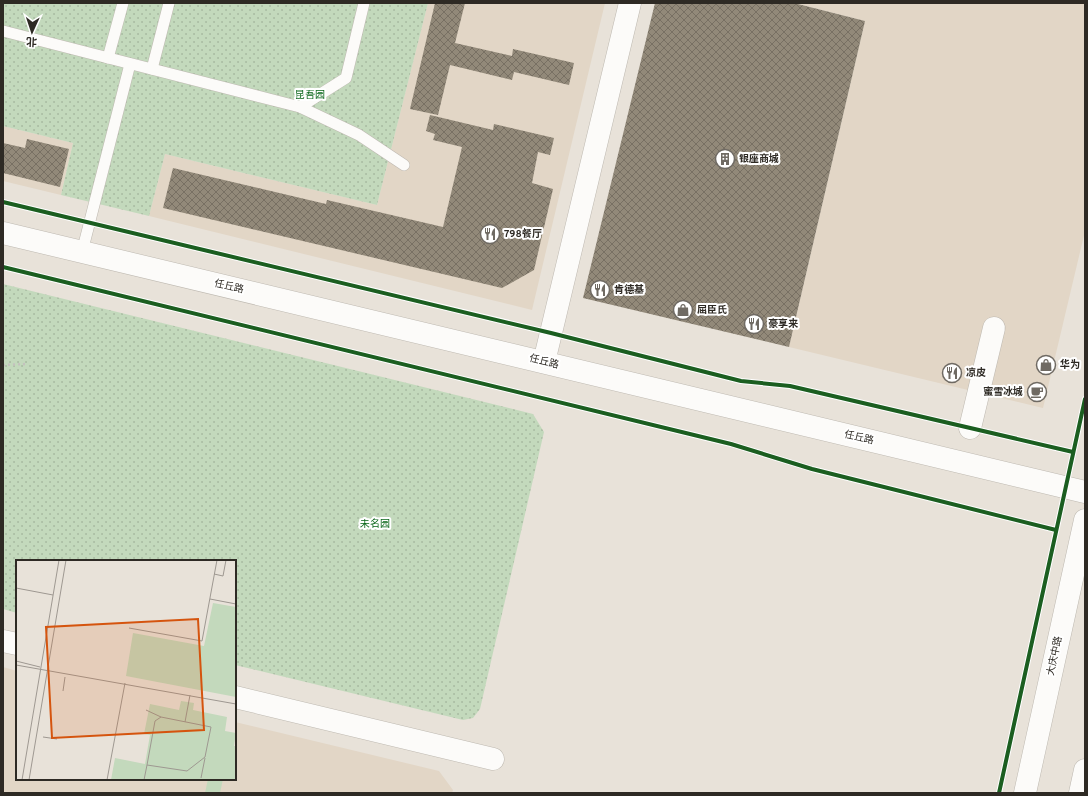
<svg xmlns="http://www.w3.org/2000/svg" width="1088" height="796" viewBox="0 0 1088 796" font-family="Overpass,'Noto Sans SC',sans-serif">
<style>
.built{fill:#e2d6c6}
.grass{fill:#c3d9bc}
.park{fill:url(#park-dots)}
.building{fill:url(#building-cross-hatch)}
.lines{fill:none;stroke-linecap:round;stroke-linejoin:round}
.service-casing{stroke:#beb9b1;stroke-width:12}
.minor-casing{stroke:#beb9b1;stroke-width:23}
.tertiary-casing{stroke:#beb9b1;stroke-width:23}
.secondary-casing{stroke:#beb9b1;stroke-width:23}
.path{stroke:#c4c2be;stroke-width:2.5;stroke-dasharray:2 3;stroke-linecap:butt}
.service{stroke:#fcfbf9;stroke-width:11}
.minor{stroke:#fcfbf9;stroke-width:22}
.tertiary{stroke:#fcfbf9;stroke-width:22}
.secondary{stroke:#fcfbf9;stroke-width:22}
.cycleway-casing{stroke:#fff;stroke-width:6}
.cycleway{stroke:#1b5e20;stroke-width:4}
.labels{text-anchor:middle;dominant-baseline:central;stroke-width:4;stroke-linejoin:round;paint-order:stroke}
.park-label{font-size:10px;fill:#076417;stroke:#fff}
.poi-label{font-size:10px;font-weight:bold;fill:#2e2a24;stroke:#fff;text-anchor:start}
.street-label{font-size:10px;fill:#2e2a24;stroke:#fff}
.inset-road{fill:none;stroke:#9e9891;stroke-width:1}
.view{fill:#d5540e;fill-opacity:0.15;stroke:#d5540e;stroke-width:2}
.inset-edge{fill:none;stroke:#2e2a24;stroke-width:2}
</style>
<defs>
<pattern id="park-dots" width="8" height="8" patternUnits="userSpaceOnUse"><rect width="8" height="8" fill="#c3d9bc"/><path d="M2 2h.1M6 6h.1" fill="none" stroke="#a8baa1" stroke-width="1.8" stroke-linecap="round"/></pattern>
<pattern id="building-cross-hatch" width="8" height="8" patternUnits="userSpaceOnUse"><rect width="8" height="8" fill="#928979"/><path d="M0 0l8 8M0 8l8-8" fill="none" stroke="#787063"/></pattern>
</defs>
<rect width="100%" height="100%" fill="#e8e2d9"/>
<!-- built -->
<g class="built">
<polygon points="428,3 605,3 532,310 149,216 165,154 377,205"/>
<polygon points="794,3 1085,3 1085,231 1043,408 789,347 865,21"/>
<polygon points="3,126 73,143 61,195 3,181"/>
<polygon points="3,667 17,671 17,779 235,779 235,722 439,771 453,790 452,793 3,793"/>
</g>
<!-- grass -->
<polygon class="grass" points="208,779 223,779 220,793 205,793"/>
<!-- park -->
<g class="park">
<polygon points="3,3 428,3 377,205 165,154 149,216 61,195 73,143 3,126"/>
<polygon points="3,284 533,414 544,432 480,709 473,718 463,720 235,665 235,561 17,561 17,613 3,609"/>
</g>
<!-- building -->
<g class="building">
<polygon points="435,3 465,3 455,43 512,56 513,49 574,63 569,85 514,72 512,80 450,65 438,115 410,109"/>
<polygon points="655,3 794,3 865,21 789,347 583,298"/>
<polygon points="430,115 493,130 494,124 554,138 550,155 538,152 532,183 553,189 534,270 502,288 163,208 173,168 326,204 327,200 443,227 462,147 433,140 435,134 426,131"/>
<polygon points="27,139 69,149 60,187 3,173 3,143 25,148"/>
</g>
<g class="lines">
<!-- service casing -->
<g class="service-casing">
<g id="service">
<polyline points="3,31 300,107 359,135 404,165"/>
<polyline points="108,58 123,3"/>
<polyline points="152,69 169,3"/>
<polyline points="300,107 346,78 364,3"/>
<polyline points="82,252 130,64"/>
</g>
</g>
<!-- minor casing -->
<g class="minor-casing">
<g id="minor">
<polyline points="544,362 630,3"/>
<polyline points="970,428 994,328"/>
<polyline points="3,641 17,644"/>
<polyline points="235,697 493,759"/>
</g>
</g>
<!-- tertiary casing -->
<g class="tertiary-casing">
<polyline id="tertiary" points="3,233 1085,492"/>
</g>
<!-- secondary casing -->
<g class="secondary-casing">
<g id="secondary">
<polyline points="1025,793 1085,520"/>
<polyline points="1080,793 1085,770"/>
</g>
</g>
<!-- path -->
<polyline class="path" points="3,365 27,364"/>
<!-- service -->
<use href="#service" class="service"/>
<!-- minor -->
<use href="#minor" class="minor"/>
<!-- tertiary -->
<use href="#tertiary" class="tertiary"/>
<!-- secondary -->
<use href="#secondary" class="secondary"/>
<!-- cycleway casing -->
<g class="cycleway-casing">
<g id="cycleway">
<polyline points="3,202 551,333 741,381 790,386 1073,452"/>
<polyline points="3,267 731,444 812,469 1056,530"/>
<polyline points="999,793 1085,399"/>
</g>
</g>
<!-- cycleway -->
<use href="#cycleway" class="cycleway"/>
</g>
<!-- icons -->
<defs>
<g id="building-ring" transform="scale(1)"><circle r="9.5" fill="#fff" stroke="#6f6a63" stroke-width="1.5"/><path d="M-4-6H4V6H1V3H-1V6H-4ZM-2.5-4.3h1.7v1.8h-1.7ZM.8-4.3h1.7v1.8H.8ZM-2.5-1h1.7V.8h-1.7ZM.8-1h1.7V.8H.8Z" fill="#6f6a63"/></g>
<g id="restaurant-ring" transform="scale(1)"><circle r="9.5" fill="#fff" stroke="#6f6a63" stroke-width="1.5"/><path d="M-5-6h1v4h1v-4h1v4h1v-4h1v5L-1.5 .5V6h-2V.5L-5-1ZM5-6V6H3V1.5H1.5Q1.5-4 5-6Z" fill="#6f6a63"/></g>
<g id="shop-ring" transform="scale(1)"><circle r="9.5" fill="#fff" stroke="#6f6a63" stroke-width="1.5"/><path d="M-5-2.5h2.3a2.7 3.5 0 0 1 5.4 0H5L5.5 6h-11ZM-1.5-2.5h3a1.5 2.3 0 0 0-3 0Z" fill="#6f6a63"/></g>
<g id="cafe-ring" transform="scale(1)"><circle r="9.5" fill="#fff" stroke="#6f6a63" stroke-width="1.5"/><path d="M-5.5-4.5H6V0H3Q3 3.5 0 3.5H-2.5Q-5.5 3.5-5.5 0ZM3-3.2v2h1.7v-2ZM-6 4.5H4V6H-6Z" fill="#6f6a63"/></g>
</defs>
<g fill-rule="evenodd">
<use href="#building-ring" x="725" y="159"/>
<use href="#restaurant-ring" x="490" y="234"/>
<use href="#restaurant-ring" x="600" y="290"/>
<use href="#shop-ring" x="683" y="310"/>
<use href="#restaurant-ring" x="754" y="324"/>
<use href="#shop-ring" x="1046" y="365"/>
<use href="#restaurant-ring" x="952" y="373"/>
<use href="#cafe-ring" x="1037" y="392"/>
</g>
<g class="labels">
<!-- park labels -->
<g class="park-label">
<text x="310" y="95">昆吾园</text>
<text x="375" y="524">未名园</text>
</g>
<!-- poi labels -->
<g class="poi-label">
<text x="739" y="159">银座商城</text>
<text x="504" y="234">798餐厅</text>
<text x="614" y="290">肯德基</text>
<text x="697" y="310">屈臣氏</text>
<text x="768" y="324">豪享来</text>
<text x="1060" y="365">华为</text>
<text x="966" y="373">凉皮</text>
<text x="1023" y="392" text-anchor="end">蜜雪冰城</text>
</g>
<!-- street labels -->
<g class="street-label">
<text transform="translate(229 287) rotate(13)">任丘路</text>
<text transform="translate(544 362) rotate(14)">任丘路</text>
<text transform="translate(859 438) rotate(13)">任丘路</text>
<text transform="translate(1055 656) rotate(-78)">大庆中路</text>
</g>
</g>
<!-- overview -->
<g transform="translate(16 560)">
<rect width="220" height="220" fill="#e8e2d9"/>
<path d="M 197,43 L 220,47 L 220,137 L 110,116 L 117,73 L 188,86 ZM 165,141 L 178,143 L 177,150 L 211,157 L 209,171 L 220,173 L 218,186 L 220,186 L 220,220 L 95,220 L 99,198 L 129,204 L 134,175 L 128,174 L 134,144 L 163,150 Z" fill="#c3d9bc"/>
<path class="inset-road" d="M 198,14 L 207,16 L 210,0M 0,28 L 37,35M 194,39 L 220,44M 113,68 L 186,81 L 201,0M 0,101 L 24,107M 0,105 L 220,144M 47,131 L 49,117M 130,150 L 145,157 L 195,167 L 189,197 L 171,211 L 131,205 L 139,161 L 145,157M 169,162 L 174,135M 27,177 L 41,179M 185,218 L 189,198M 6,220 L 43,0M 13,220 L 50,0M 91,220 L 109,123M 128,220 L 131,205"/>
<path class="view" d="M 182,59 L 188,170 L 36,178 L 30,67 Z"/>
<rect width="220" height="220" class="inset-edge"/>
</g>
<!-- border -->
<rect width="1088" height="796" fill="none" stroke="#2e2a24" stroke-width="8"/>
<!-- north arrow -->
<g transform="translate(32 32) rotate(183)" stroke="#ffffff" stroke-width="3" paint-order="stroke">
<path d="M0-3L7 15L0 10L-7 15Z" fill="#2e2a24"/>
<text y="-6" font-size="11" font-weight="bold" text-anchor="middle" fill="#2e2a24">北</text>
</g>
</svg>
